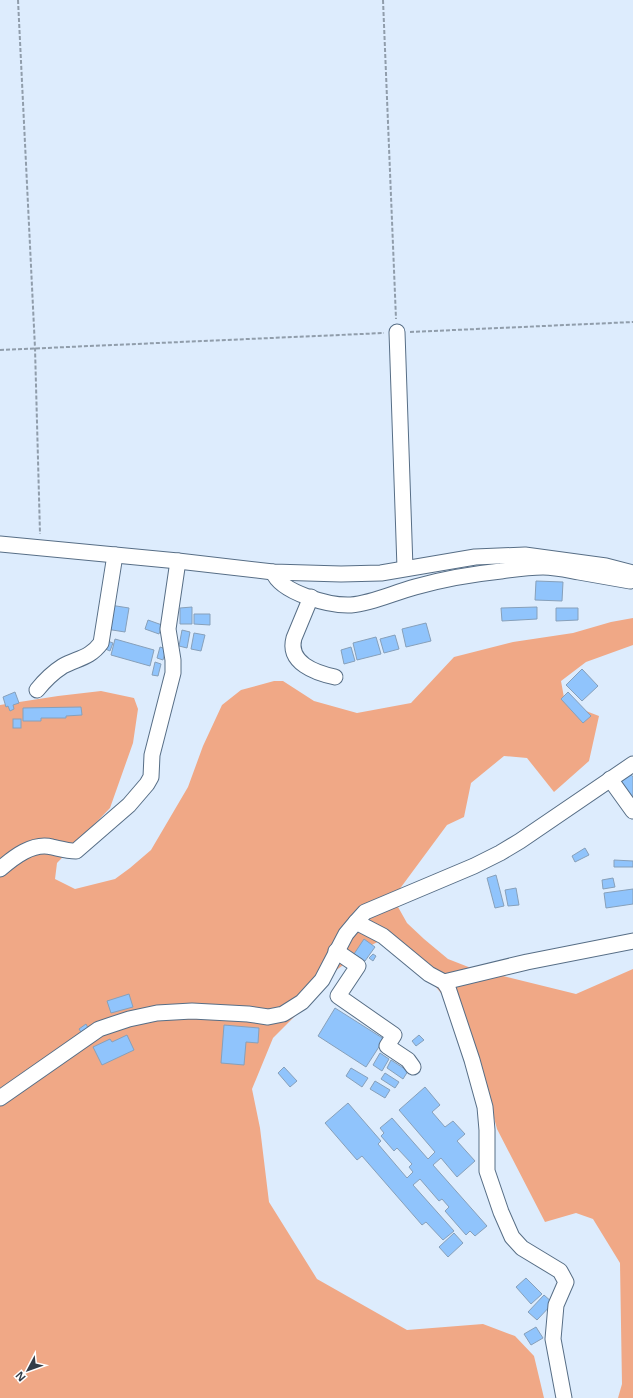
<svg xmlns="http://www.w3.org/2000/svg" width="633" height="1398" viewBox="0 0 633 1398" font-family="'Noto Sans',sans-serif">
<style>
.forest{fill:#f0a886}
.building{fill:#90c4fc;stroke:#87a0ba}
.lines{fill:none;stroke-linecap:round;stroke-linejoin:round}
.minor-casing{stroke:#576e86;stroke-width:17}
.path{stroke:#909dab;stroke-width:2;stroke-dasharray:4 2;stroke-linecap:butt}
.minor{stroke:#fff;stroke-width:15}
</style>
<rect width="100%" height="100%" fill="#ddecfd"/>
<!-- forest -->
<polygon class="forest" points="633,618 633,645 586,662 561,681 565,703 599,716 589,761 554,792 527,758 504,756 471,783 464,817 447,825 393,898 407,923 424,939 448,959 471,968 576,994 633,969 633,1398 618,1398 622,1384 620,1263 593,1219 576,1213 545,1222 497,1129 469,1027 416,963 385,938 368,947 335,971 295,1016 273,1038 252,1089 260,1128 269,1202 317,1279 407,1330 483,1324 515,1336 534,1356 544,1398 0,1398 0,705 58,696 101,691 134,698 138,709 133,743 110,808 57,863 55,879 75,889 115,879 130,868 151,850 188,787 203,746 222,705 241,690 274,681 283,681 314,701 357,713 411,703 454,657 513,642 573,633 611,622"/>
<!-- building -->
<g class="building">
<polygon points="536,581 563,582 562,601 535,600"/>
<polygon points="110,605 129,608 125,632 106,629"/>
<polygon points="192,607 192,624 180,624 180,608"/>
<polygon points="537,607 537,619 502,621 501,608"/>
<polygon points="556,608 578,608 578,620 556,621"/>
<polygon points="194,614 210,614 210,625 194,624"/>
<polygon points="148,620 162,625 159,634 145,629"/>
<polygon points="426,623 431,641 406,647 402,629"/>
<polygon points="182,630 190,632 187,648 179,646"/>
<polygon points="194,633 205,635 201,651 191,649"/>
<polygon points="395,635 399,649 384,653 380,639"/>
<polygon points="376,637 381,654 357,660 353,643"/>
<polygon points="115,639 154,650 150,666 111,655"/>
<polygon points="105,640 113,643 110,651 103,648"/>
<polygon points="160,647 166,649 163,660 157,658"/>
<polygon points="351,647 355,661 344,664 341,650"/>
<polygon points="155,662 161,664 158,676 152,675"/>
<polygon points="582,669 598,686 582,701 566,685"/>
<polygon points="15,692 19,703 13,705 14,709 10,711 8,706 6,707 3,697"/>
<polygon points="568,692 591,716 583,723 561,699"/>
<polygon points="81,707 82,715 66,716 66,718 41,718 41,721 23,721 23,708"/>
<rect x="13" y="719" width="8" height="9"/>
<polygon points="630,773 633,777 633,801 618,782"/>
<polygon points="585,848 589,855 575,862 572,856"/>
<polygon points="614,860 633,861 633,867 614,867"/>
<polygon points="496,875 504,906 495,908 487,878"/>
<polygon points="613,878 615,887 603,889 602,880"/>
<polygon points="516,888 519,905 508,906 505,890"/>
<polygon points="633,889 633,904 606,908 604,893"/>
<polygon points="364,939 375,947 365,961 354,954"/>
<polygon points="373,954 376,956 373,961 369,958"/>
<polygon points="129,994 133,1007 111,1013 107,1001"/>
<polygon points="335,1008 384,1039 366,1067 318,1036"/>
<polygon points="86,1024 88,1028 81,1032 79,1029"/>
<polygon points="224,1025 259,1028 258,1043 246,1042 244,1065 221,1063"/>
<polygon points="127,1035 134,1050 102,1065 93,1047 110,1039 112,1042"/>
<polygon points="419,1035 424,1040 416,1046 412,1041"/>
<polygon points="380,1053 389,1059 382,1071 373,1065"/>
<polygon points="391,1060 408,1071 403,1079 387,1068"/>
<polygon points="284,1067 297,1081 290,1087 278,1073"/>
<polygon points="351,1068 368,1078 362,1087 346,1076"/>
<polygon points="385,1073 399,1082 395,1088 381,1079"/>
<polygon points="375,1081 390,1090 385,1098 370,1089"/>
<polygon points="425,1087 440,1105 432,1112 445,1127 453,1121 465,1134 457,1141 475,1161 457,1177 441,1158 433,1165 487,1226 475,1236 470,1231 466,1235 445,1211 449,1207 442,1199 439,1201 420,1179 413,1185 454,1231 443,1240 426,1222 422,1225 362,1156 357,1160 325,1123 348,1103 381,1141 378,1144 407,1178 413,1172 409,1167 412,1164 397,1148 394,1151 381,1136 384,1133 380,1128 392,1118 428,1159 435,1152 399,1110"/>
<polygon points="454,1233 463,1243 448,1257 439,1247"/>
<polygon points="526,1278 542,1294 531,1304 516,1287"/>
<polygon points="544,1295 553,1303 537,1320 528,1312"/>
<polygon points="536,1327 543,1338 531,1345 524,1334"/>
</g>
<g class="lines">
<!-- minor casing -->
<g class="minor-casing">
<g id="minor">
<polyline points="397,332 405,568"/>
<polyline points="0,544 178,561 273,572 341,574 381,573 475,557 525,555 606,566 633,573"/>
<path d="M 273,572 C 281,593 330,606 351,605 C 373,603 393,593 415,587 C 443,579 472,574 501,571 C 515,569 529,567 543,567 C 555,567 568,570 579,572 C 596,575 613,578 630,581"/>
<path d="M 311,597 L 294,638 C 287,663 316,673 335,677"/>
<path d="M 37,690 C 45,680 52,673 63,666 C 78,658 90,658 101,643 L 115,555"/>
<polyline points="610,779 633,811"/>
<path d="M 0,869 C 14,857 33,842 52,847 C 61,849 67,851 76,851 L 129,805 L 147,784 L 151,777 L 152,755 L 173,673 L 173,660 L 168,629 L 178,561"/>
<polyline points="356,922 383,936 429,974 444,982 448,988 472,1060 485,1107 487,1130 487,1171 501,1212 512,1237 522,1248 560,1271 566,1282 556,1305 553,1339 564,1398"/>
<polyline points="336,951 358,966 338,996 394,1035 387,1046 408,1060 413,1067"/>
<polyline points="444,982 527,962 633,941"/>
<polyline points="0,1098 99,1029 129,1019 157,1013 192,1011 248,1014 268,1017 283,1014 302,1002 322,980 346,934 356,922 365,912 474,866 500,853 520,841 633,764"/>
</g>
</g>
<!-- path -->
<g class="path">
<polyline points="18,0 35,348 40,534"/>
<polyline points="383,0 396,319"/>
<polyline points="410,332 633,322"/>
<polyline points="0,350 384,333"/>
</g>
<!-- minor -->
<use href="#minor" class="minor"/>
</g>
<!-- north arrow -->
<g transform="translate(28 1370) rotate(229)" stroke="#ffffff" stroke-width="3" paint-order="stroke">
<path d="M0-3L7 15L0 10L-7 15Z" fill="#333d48"/>
<text y="-6" font-size="11" font-weight="bold" text-anchor="middle" fill="#333d48">N</text>
</g>
</svg>
